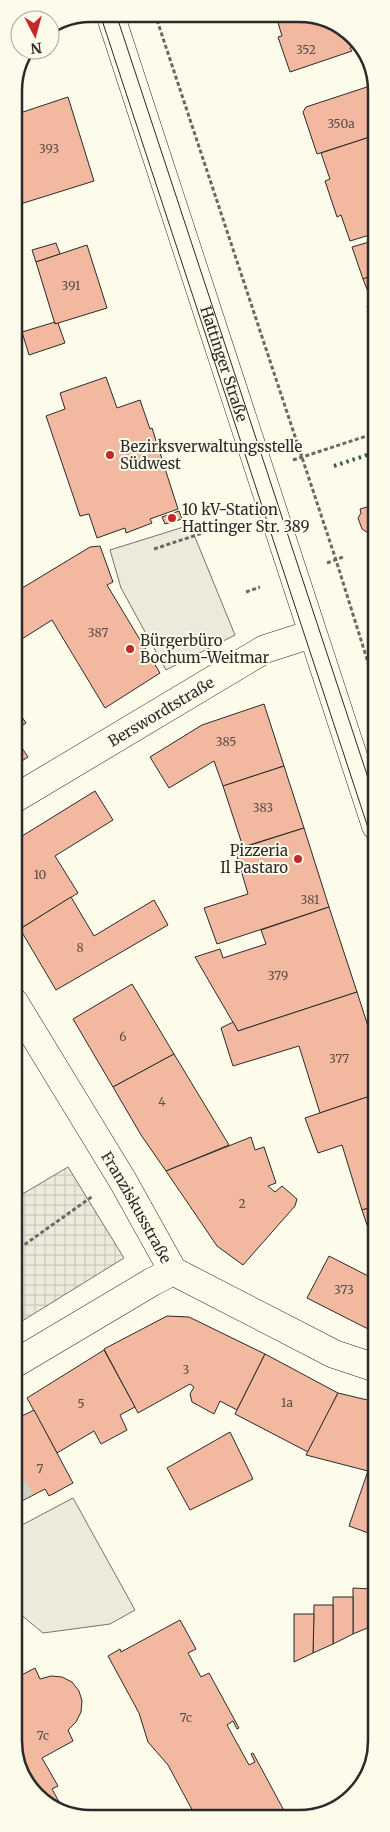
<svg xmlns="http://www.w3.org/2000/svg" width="390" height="1832" viewBox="0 0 390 1832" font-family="Merriweather,serif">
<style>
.parking{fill:#eceadb;stroke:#74746e}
.plaza{fill:url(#plaza-grid);stroke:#74746e}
.building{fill:#f2b8a0;stroke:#2b2b2b}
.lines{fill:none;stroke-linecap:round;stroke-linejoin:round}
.minor-tunnel{stroke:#d3d1c4;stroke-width:28;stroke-dasharray:28 14;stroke-linecap:butt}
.minor-casing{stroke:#2b2b2b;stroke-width:29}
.major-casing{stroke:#2b2b2b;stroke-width:29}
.path{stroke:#6a6964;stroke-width:3;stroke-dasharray:4 2.5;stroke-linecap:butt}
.minor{stroke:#fdfbea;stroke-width:28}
.major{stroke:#fdfbea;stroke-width:28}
.tram{stroke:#2b2b2b;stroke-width:1}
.hedge{stroke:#34623c;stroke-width:4;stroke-dasharray:2.5 4;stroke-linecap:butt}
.poi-dot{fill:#c62828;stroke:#fdfbea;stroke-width:2}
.labels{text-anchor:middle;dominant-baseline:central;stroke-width:4;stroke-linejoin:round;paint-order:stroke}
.number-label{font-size:12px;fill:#5d4e48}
.street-label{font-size:15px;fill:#2b2b2b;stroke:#fdfbea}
.poi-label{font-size:15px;fill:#2b2b2b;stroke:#fdfbea;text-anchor:start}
.rim{fill:none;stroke:#2b2b2b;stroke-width:2.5}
</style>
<defs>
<pattern id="plaza-grid" width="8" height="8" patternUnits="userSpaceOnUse" patternTransform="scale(1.25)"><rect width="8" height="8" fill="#eceadb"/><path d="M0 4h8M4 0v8" fill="none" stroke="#cbc9bc"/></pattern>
</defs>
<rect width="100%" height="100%" fill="#fdfbea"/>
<!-- parking -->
<g class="parking">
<polygon points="190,525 235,635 166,670 121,588 110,550"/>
<polygon points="73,1498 135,1610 110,1624 43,1633 14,1609 14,1587 22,1525"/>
</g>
<!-- plaza -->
<polygon class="plaza" points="68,1167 124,1258 14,1326 14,1199"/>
<!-- building -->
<g class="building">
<polygon points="276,16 318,16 357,40 359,45 350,48 352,51 290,72 278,37 282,36"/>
<polygon points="376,84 376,135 317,154 303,112 306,107"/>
<polygon points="68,97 94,181 14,206 14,115"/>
<polygon points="376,135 376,233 350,241 341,215 337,217 325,181 330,179 321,153"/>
<polygon points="376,240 376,274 363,279 352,247"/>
<polygon points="56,243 60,254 36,262 32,250"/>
<polygon points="87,245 107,308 55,324 36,262"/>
<polygon points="376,274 376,295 370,297 363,279"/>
<polygon points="376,303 376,334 367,306"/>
<polygon points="55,322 55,324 58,323 65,343 29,355 22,332"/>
<polygon points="106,377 117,408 140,400 150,429 152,428 178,509 150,519 152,523 126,533 125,528 97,538 89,514 80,516 46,416 65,409 60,393"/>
<polygon points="376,492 376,560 375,560 368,533 362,529 358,518 361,513 360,509 374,505 370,494"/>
<polygon points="179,511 182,519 165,524 162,517"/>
<polygon points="100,546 113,582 107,585 160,673 105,708 52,620 14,644 14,593 90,547"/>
<polygon points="264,704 284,766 223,786 214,761 169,788 150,757 202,725"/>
<polygon points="14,705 26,723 14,731"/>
<polygon points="14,736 28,757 14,766"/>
<polygon points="284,766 304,828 243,847 223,786"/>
<polygon points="95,791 113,820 55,856 78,893 23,927 14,914 14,841"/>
<polygon points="304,828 329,907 217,944 204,908 248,894 235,850"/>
<polygon points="71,897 94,936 154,900 168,925 56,990 20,929"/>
<polygon points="329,907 357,992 238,1031 195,957 220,949 223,958 266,944 261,930"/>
<polygon points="132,984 174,1054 113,1087 73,1019"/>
<polygon points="357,992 376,1051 376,1094 320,1113 299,1046 233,1066 221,1028 233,1022 238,1031"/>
<polygon points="174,1054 229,1145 166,1171 141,1135 113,1087"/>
<polygon points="376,1094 376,1206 362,1210 342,1145 318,1153 305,1118"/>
<polygon points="251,1137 255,1150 264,1147 276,1183 268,1186 275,1192 282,1186 297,1199 295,1206 243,1265 217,1246 166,1171"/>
<polygon points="376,1206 376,1252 362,1210"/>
<polygon points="329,1256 376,1280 376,1333 307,1298"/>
<polygon points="167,1316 189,1317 265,1354 237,1410 220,1401 214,1414 192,1402 190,1394 194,1387 190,1384 138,1413 104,1349"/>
<polygon points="104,1350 135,1407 120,1415 127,1430 101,1444 94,1431 57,1453 27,1398"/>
<polygon points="265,1354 338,1393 308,1452 235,1414"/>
<polygon points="338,1393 376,1402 376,1534 374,1535 349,1526 368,1471 306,1455"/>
<polygon points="34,1410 73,1483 49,1496 45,1489 14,1505 14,1420"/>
<polygon points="230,1432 253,1479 190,1510 167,1468"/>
<polygon points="371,1576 376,1576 376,1624 372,1626"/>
<polygon points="353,1588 371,1589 372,1626 353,1634"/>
<polygon points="333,1597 353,1597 353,1634 333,1644"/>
<polygon points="314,1605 333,1605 333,1644 313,1653"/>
<polygon points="294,1614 314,1614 313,1653 294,1662"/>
<polygon points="180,1620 196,1649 188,1653 201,1677 209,1673 239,1728 237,1729 233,1721 227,1725 249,1765 255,1762 251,1754 253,1753 288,1818 196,1817 168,1765 148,1742 139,1713 108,1656 120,1649 121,1652"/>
<polygon points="35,1668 40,1679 51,1676 62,1677 72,1682 79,1691 82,1701 81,1712 76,1722 68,1730 73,1741 42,1758 58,1786 52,1789 63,1809 33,1792 14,1750 14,1679"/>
</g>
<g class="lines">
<!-- minor-tunnel -->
<polyline class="minor-tunnel" points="14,1488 21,1501"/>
<!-- minor casing -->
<g class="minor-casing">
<g id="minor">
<path id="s1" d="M 14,799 L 265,649 L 312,634"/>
<path id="s2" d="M 14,1002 L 123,1181 L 173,1271 L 334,1354 L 376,1368"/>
<polyline points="14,1364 152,1282 173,1271"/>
</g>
</g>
<!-- major casing -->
<g class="major-casing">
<g id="major">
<path id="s3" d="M 110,14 L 376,826"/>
</g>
</g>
<!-- path -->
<g class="path">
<polyline points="155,14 336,560 376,688"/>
<polyline points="293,460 376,433"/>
<polyline points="154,549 224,526"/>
<polyline points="327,563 343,557"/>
<polyline points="246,592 260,587"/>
<polyline points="14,1252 93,1196"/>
<polyline points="14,1303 22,1318"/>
</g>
<!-- minor -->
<use href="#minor" class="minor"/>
<!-- major -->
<use href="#major" class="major"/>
<!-- tram -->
<g class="tram">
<polyline points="100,14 376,852"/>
<polyline points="116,14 376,802"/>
</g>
<!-- hedge -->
<polyline class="hedge" points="334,466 376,452"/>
</g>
<!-- markers -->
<g class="poi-dot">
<circle cx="110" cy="455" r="5"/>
<circle cx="172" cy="518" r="5"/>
<circle cx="130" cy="649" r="5"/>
<circle cx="298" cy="859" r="5"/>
</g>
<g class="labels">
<!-- number labels -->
<g class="number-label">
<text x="306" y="49">352</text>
<text x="341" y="123">350a</text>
<text x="49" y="148">393</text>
<text x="71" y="285">391</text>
<text x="98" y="632">387</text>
<text x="226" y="741">385</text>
<text x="263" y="807">383</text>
<text x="40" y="874">10</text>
<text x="310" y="899">381</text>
<text x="80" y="947">8</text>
<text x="278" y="975">379</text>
<text x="123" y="1036">6</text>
<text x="339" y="1058">377</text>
<text x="162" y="1101">4</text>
<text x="242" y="1203">2</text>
<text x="344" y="1289">373</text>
<text x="186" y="1369">3</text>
<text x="287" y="1402">1a</text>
<text x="81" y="1403">5</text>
<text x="40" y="1468">7</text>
<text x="186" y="1717">7c</text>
<text x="43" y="1735">7c</text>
</g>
<!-- street labels -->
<g class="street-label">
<text stroke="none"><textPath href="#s3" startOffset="368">Hattinger Straße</textPath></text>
<text stroke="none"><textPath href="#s1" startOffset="171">Berswordtstraße</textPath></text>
<text stroke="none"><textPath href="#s2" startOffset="239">Franziskusstraße</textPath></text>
</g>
<!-- poi labels -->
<g class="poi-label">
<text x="120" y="446">Bezirksverwaltungsstelle<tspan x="120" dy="17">Südwest</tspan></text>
<text x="182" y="509">10 kV-Station<tspan x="182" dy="17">Hattinger Str. 389</tspan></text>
<text x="140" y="640">Bürgerbüro<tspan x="140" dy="17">Bochum-Weitmar</tspan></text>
<text x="288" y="850" text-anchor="end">Pizzeria<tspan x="288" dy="17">Il Pastaro</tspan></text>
</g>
</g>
<!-- crop -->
<path d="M0 0H390V1832H0ZM91 22H299A69 69 0 0 1 368 91V1741A69 69 0 0 1 299 1810H91A69 69 0 0 1 22 1741V91A69 69 0 0 1 91 22Z" fill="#fdfbea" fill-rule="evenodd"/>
<path class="rim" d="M91 22H299A69 69 0 0 1 368 91V1741A69 69 0 0 1 299 1810H91A69 69 0 0 1 22 1741V91A69 69 0 0 1 91 22Z"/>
<!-- north arrow -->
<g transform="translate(35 35) rotate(174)"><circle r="24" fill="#fdfbea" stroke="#a9a89e"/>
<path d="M0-4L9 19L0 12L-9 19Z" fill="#c62828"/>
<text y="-8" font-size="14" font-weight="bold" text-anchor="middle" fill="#2b2b2b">N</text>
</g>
</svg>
